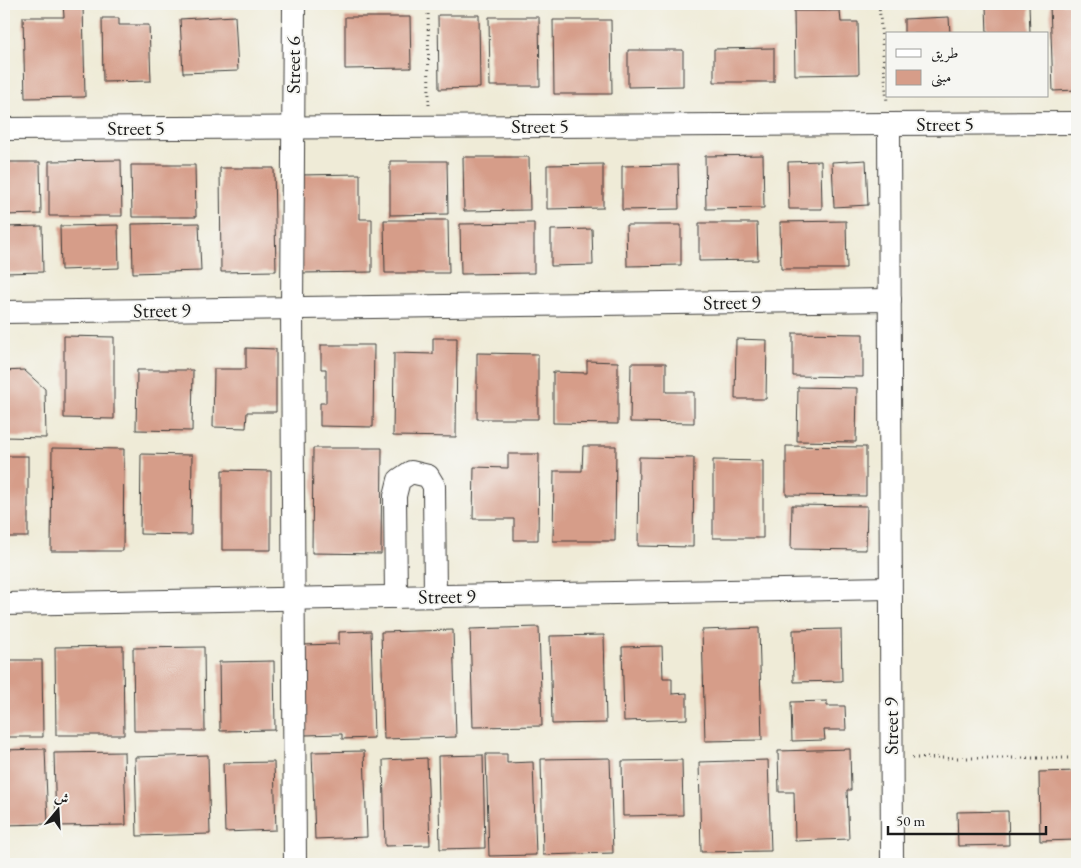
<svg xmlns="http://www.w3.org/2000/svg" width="1081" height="868" viewBox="0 0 1081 868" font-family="'EB Garamond',Amiri,serif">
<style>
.building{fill:#d69d89}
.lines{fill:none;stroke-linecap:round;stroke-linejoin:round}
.minor-casing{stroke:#3c3b38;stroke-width:24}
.path{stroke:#3c3b38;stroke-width:3;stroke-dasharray:1 4;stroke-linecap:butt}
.minor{stroke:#fff;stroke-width:22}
.labels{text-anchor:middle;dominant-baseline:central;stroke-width:4;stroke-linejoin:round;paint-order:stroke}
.street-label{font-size:20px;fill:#1c1c1c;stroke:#f6f6f2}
</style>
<rect width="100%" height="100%" fill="#f6f6f2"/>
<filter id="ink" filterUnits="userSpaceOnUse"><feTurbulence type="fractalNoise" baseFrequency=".02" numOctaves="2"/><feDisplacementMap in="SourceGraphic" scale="10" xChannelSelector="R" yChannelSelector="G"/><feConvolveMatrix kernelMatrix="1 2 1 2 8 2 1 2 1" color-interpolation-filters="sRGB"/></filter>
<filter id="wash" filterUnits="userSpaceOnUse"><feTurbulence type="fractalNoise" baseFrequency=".0096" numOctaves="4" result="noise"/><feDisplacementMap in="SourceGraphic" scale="20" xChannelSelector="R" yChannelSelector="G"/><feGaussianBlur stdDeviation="1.12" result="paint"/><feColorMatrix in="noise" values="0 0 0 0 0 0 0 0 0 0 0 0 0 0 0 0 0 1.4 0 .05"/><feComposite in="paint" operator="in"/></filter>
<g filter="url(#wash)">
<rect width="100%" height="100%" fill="#efebd7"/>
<g id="blocks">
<!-- building -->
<g class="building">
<polygon points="63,4 83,4 85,97 25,98 23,17 64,17"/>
<polygon points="1029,4 1030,34 987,34 986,6"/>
<polygon points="1050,4 1077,4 1077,90 1053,91"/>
<polygon points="794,11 840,11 841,22 858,22 859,74 795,75"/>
<polygon points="438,15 479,15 480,88 439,89"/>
<polygon points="235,16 238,71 183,73 180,19"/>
<polygon points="345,17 410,17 411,68 345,69"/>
<polygon points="489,17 539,17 540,86 490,86"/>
<polygon points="949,17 950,34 904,34 904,19"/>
<polygon points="102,18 119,18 119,25 149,25 151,81 103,82"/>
<polygon points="553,20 611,20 612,94 554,94"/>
<polygon points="774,48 774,82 714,82 714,49"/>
<polygon points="628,50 683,50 683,86 628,87"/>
<polygon points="763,155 764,208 706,209 705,156"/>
<polygon points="463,157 529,157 530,210 464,211"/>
<polygon points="121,160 122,216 49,216 49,161"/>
<polygon points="866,160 868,205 834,207 832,162"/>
<polygon points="390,161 447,161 448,214 390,215"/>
<polygon points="821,161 822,209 789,209 788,162"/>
<polygon points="4,162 40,162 41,214 4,215"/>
<polygon points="603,164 603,208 547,209 547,165"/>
<polygon points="131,165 195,165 196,217 132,217"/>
<polygon points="678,165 679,209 622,210 622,166"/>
<polygon points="220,168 274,168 276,271 221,272"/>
<polygon points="360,174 360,219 372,219 372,272 301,273 299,175"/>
<polygon points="384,220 448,220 449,273 385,273"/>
<polygon points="846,221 847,269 781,269 780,222"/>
<polygon points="199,223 201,271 133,273 132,224"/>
<polygon points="534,223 534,273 461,274 460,224"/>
<polygon points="699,223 757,223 758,260 699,261"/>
<polygon points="118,225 119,268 61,270 60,226"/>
<polygon points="626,225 681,225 681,265 627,266"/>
<polygon points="42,226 43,272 4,273 4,227"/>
<polygon points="592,229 593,265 551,266 551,230"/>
<polygon points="793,333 863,334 863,377 793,376"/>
<polygon points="64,336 114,337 114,419 64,418"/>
<polygon points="433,338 457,338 456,437 393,436 394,353 433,354"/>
<polygon points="736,339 767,340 766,399 735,399"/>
<polygon points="321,345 374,345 373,427 320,426 320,403 326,403 326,369 321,369"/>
<polygon points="246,348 276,349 276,412 247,412 246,428 213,427 214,369 246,369"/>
<polygon points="477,353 538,354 538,419 477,419"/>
<polygon points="587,361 618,362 618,424 553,423 553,372 587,373"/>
<polygon points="631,363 666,363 666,392 694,392 694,423 630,422"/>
<polygon points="24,370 45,389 46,438 4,437 4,371"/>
<polygon points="137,370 193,370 192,431 136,430"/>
<polygon points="798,387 857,388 856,442 797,441"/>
<polygon points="583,446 616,446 615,541 553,541 554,471 582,471"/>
<polygon points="786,446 866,447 866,496 786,495"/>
<polygon points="52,448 124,449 123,551 51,551"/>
<polygon points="313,448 382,448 381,554 312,553"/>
<polygon points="141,454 192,455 191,535 140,534"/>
<polygon points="508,454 539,454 538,540 514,540 514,519 473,519 474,467 508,468"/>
<rect x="4" y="456" width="24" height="81"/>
<polygon points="639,457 694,458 693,547 638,546"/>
<polygon points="713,460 763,461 763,538 713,538"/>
<polygon points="222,470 271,471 271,550 222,550"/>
<polygon points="792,505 867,506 866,550 791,549"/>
<polygon points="539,627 542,726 473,727 470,629"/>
<polygon points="759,628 762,740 705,741 702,630"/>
<polygon points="841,629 842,681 794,682 793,630"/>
<polygon points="453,630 456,737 384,739 381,632"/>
<polygon points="371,631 374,738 342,739 342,734 305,735 302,645 339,644 339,632"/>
<polygon points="604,635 606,723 552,724 550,636"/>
<polygon points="123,646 124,735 56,735 55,647"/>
<polygon points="662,646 663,678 672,678 672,694 687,693 687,719 624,721 622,647"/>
<polygon points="204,647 205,731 134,731 133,648"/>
<polygon points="4,660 42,660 43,737 4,737"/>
<polygon points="274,661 275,730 220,731 219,662"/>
<polygon points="827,701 827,706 845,706 846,730 824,730 825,740 792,741 791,702"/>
<polygon points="45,749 48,824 4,825 4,750"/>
<polygon points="850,749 851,790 847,790 849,839 795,841 794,792 779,792 778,751"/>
<polygon points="364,751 367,837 315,839 312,752"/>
<polygon points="124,752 126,825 56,826 54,753"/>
<polygon points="486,754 507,754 507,763 533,762 536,855 489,856"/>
<polygon points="208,755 210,834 137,836 135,757"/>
<polygon points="483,755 485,848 440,849 438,756"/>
<polygon points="427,758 430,845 385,846 383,760"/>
<polygon points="610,758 613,853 543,855 541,759"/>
<polygon points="682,760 683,815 623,816 622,761"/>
<polygon points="768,760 771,851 701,852 699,762"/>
<polygon points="274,762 276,830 225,832 223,763"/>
<polygon points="1077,771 1077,840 1040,841 1039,772"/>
<polygon points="1008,811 1009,845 958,846 957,812"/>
</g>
</g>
</g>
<g filter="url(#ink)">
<use href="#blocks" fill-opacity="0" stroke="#3c3b38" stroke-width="1"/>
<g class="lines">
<!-- minor casing -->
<g class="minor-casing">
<g id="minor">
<polyline points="294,4 292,308 295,864"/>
<polyline points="889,124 892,864"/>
<polyline points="4,129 1077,123"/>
<polyline points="4,312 890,300"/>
<polyline points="396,597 395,496 399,480 411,472 428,476 434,486 435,597"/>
<polyline points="4,604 890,588"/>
</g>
</g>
<!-- path -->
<g class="path">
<polyline points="428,4 429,106"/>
<polyline points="879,4 887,103"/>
<polyline points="912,758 1077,758"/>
</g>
<!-- minor -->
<use href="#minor" class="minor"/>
</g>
</g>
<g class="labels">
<!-- street labels -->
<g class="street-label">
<text transform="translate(293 65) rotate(-90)">Street 6</text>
<text x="945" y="124">Street 5</text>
<text x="540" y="126">Street 5</text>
<text x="136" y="128">Street 5</text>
<text transform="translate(732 302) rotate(-1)">Street 9</text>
<text transform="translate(162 310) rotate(-1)">Street 9</text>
<text transform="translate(447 596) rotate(-1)">Street 9</text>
<text transform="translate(891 726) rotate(-90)">Street 9</text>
</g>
</g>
<!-- margin -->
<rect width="1081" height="868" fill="none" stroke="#f6f6f2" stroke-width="20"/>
<!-- legend -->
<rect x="886" y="32" width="162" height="65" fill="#f6f6f2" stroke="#9f9f9c"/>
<rect x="896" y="49" width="25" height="8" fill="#ffffff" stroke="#9f9f9c"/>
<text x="931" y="58" font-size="15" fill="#1c1c1c">طريق</text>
<rect x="896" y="70" width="25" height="15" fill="#d69d89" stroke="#9f9f9c"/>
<text x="931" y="82" font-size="15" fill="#1c1c1c">مبنى</text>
<!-- north arrow -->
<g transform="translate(58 810) rotate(18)" stroke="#f6f6f2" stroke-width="4" paint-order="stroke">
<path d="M0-4L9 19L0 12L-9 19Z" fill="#1c1c1c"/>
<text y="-8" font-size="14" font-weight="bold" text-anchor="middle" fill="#1c1c1c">ش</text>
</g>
<!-- scale -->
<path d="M888 826v8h158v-8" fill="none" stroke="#1c1c1c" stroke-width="2.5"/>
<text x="896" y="826" font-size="15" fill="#1c1c1c" stroke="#f6f6f2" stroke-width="4" paint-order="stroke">50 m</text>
</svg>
